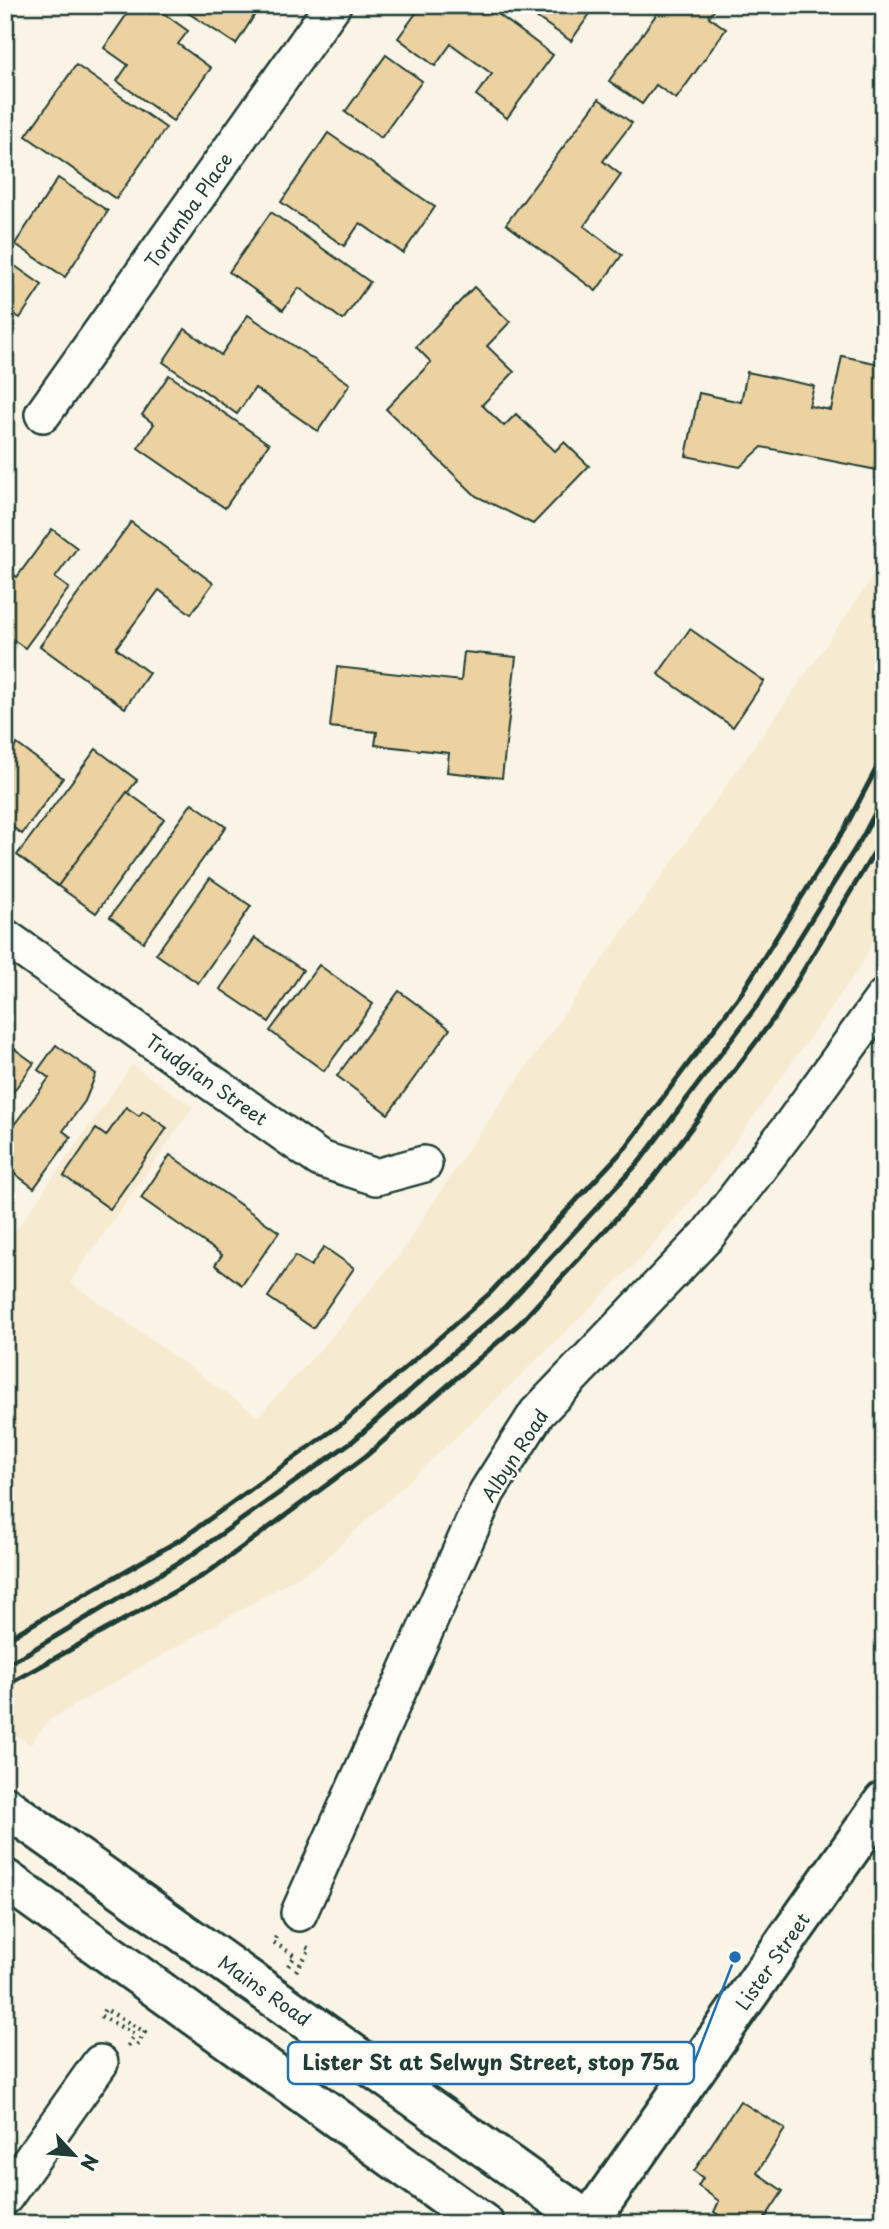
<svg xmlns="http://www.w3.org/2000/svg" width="889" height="2229" viewBox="0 0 889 2229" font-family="'Playpen Sans',sans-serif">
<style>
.built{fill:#f6ead1}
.building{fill:#ecd2a1;stroke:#1f3d34;stroke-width:2}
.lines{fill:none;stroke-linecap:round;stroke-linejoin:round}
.minor-casing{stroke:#1f3d34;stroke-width:40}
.tertiary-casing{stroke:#1f3d34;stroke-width:44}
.primary-casing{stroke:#1f3d34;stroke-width:44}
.path{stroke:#1f3d34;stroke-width:4.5;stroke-dasharray:2 5;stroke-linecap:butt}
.minor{stroke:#fdfcf7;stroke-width:35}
.tertiary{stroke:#fdfcf7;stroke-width:38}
.primary{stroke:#fdfcf7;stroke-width:38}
.rail{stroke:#1f3d34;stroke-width:5}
.labels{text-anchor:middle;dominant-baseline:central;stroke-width:5;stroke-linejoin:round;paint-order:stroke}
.street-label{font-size:19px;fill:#1f3d34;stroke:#fdfcf7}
.leader{fill:none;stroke:#1f6fb2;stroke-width:2.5}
.callout-dot{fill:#1f6fb2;stroke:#fdfcf7;stroke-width:2.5}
.callout{fill:#fdfcf7;stroke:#1f6fb2;stroke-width:2.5}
.callout-label{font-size:21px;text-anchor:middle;font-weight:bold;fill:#1f3d34}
</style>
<rect width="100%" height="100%" fill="#faf4e6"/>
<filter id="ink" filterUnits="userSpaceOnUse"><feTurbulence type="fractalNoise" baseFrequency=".0143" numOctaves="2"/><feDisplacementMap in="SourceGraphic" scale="14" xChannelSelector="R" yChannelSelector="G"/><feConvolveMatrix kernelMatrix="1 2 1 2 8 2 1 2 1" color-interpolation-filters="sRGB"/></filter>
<g filter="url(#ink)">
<!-- built -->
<polygon class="built" points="884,560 884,919 860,967 706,1183 642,1257 485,1410 320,1564 49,1720 30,1745 5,1727 5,1236 10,1239 132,1065 193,1107 70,1282 258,1416 329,1340 400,1254 469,1148 819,655"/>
<!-- building -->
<g class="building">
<polygon points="133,5 152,5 188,31 178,44 211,68 173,121 117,81 128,65 104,48"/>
<polygon points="176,5 261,5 236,44"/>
<polygon points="422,5 486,5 553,55 507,118 476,95 492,74 451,44 435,66 398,38"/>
<polygon points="525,5 596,5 571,41 523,8"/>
<polygon points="663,5 718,5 709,17 726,29 676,99 656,85 642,104 609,81"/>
<polygon points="386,55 422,81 381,138 345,112"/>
<polygon points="76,65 166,128 116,199 26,136"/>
<polygon points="599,99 632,123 603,161 621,175 584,226 622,255 596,291 506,224"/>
<polygon points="328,133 435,207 403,253 360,223 344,246 281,202"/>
<polygon points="58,178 108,211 65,277 15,244"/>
<polygon points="271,212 370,282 343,320 299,288 283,310 229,272"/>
<polygon points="5,259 42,285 20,318 6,309 5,311"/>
<polygon points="474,287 510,322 487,346 514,372 482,405 504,426 516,414 555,451 564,442 589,466 533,524 476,496 386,409 431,362 416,347"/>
<polygon points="248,315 350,384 318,431 255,388 237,414 163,362 185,329 221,355"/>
<polygon points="842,356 884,365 884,437 877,470 762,447 740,467 686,456 699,393 741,402 747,372 814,386 809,406 831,410"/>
<polygon points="169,375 269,444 225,508 138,448 154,424 142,415"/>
<polygon points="131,522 213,583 191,614 159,590 116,648 149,673 125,708 40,646"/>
<polygon points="52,529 77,548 55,578 69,588 25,648 5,634 5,568 17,577"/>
<polygon points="690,629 764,681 733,727 658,674"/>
<polygon points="464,652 516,657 502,778 447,772 449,753 375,745 377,732 330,727 337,667 461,681"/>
<polygon points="17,744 63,778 22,834 10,825 5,831 5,760"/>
<polygon points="96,749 137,780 58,886 17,855"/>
<polygon points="127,792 164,819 96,913 58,886"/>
<polygon points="192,803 226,827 143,942 110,917"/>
<polygon points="210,878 251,906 198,983 156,954"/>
<polygon points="255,938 303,970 269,1022 220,989"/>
<polygon points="319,965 373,1004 324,1071 270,1031"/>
<polygon points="399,991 450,1029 388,1114 337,1076"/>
<polygon points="5,1042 34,1063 5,1103"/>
<polygon points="56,1045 96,1074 85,1101 63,1131 71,1137 34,1188 15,1174 7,1184 5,1183 5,1137 49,1078 38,1070"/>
<polygon points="126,1107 139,1116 143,1111 167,1128 110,1209 64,1176 96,1129 106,1136"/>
<polygon points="170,1155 279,1232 242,1285 215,1265 222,1255 141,1198"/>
<polygon points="324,1247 354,1268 313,1328 268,1297 295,1256 311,1266"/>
<polygon points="740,2101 785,2129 757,2173 783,2191 761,2224 733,2224 714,2212 719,2201 698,2186 703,2178 694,2171"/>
</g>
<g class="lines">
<!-- minor casing -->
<g class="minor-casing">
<g id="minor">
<polyline points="43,414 333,5"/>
<polyline points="5,937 320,1159 376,1177 424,1164"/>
<polyline points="299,1913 487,1492 537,1413 707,1236 793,1123 884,997"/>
<polyline points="5,2197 100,2063"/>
</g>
</g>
<!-- tertiary casing -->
<g class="tertiary-casing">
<polyline id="tertiary" points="587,2224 884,1801"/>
</g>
<!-- primary casing -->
<g class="primary-casing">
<g id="primary">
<polyline points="5,1806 592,2224"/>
<polyline points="5,1879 484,2224"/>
</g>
</g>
<!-- path -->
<g class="path">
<polyline points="276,1937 273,1942 295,1956 288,1966"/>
<polyline points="296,1971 310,1949 304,1946"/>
<polyline points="128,2046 134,2034 101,2016 105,2009 145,2032 137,2046"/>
</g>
<!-- minor -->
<use href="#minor" class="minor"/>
<!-- tertiary -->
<use href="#tertiary" class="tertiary"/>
<!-- primary -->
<use href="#primary" class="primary"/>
<!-- rail -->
<g class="rail">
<polyline points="5,1640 183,1538 344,1422 490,1293 626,1147 742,992 845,828 884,754"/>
<polyline points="5,1664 26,1654 193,1554 354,1440 504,1308 640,1161 759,1003 863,836 884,796"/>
<polyline points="5,1686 206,1574 366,1456 520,1323 655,1176 777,1014 884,836"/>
</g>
</g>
</g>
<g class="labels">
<!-- street labels -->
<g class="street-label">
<text transform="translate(188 210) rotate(-55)">Torumba Place</text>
<text transform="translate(207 1079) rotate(35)">Trudgian Street</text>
<text transform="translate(514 1455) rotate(-57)">Albyn Road</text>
<text transform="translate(772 1961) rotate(-55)">Lister Street</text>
<text transform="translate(265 1990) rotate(35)">Mains Road</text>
</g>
</g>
<!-- callouts -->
<path class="leader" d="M735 1957L694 2063"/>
<circle class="callout-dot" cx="735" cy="1957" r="7"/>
<rect class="callout" x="288" y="2042" width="406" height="42" rx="7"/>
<g class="callout-label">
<text x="491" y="2070">Lister St at Selwyn Street, stop 75a</text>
</g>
<!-- margin -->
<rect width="889" height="2229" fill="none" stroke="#fdfcf7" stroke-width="28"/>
<rect x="14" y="14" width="861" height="2201" fill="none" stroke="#1f3d34" stroke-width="2.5" filter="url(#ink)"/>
<!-- north arrow -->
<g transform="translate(74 2155) rotate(116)" stroke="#fdfcf7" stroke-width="5" paint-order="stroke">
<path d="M0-5L12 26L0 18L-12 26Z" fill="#1f3d34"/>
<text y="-10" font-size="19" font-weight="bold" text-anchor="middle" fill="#1f3d34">N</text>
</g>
</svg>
